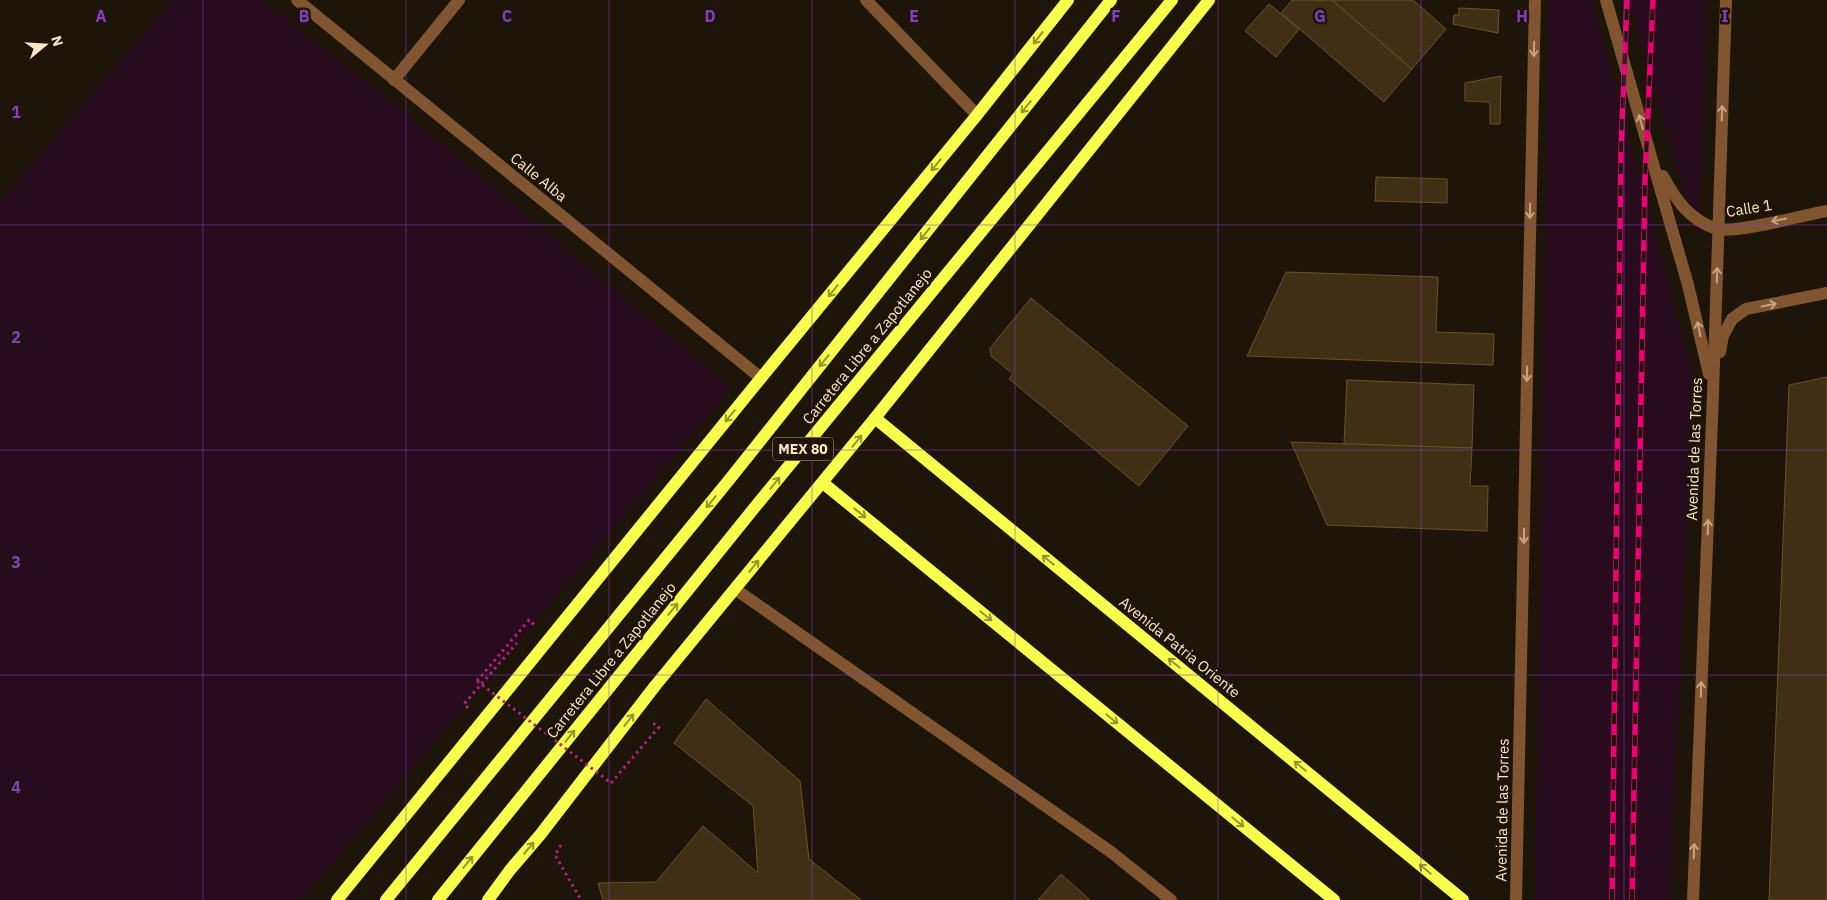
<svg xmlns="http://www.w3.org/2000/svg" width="1827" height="900" viewBox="0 0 1827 900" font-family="'IBM Plex Sans',sans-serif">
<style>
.green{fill:#280c1d}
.building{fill:#402f14;stroke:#6e5124}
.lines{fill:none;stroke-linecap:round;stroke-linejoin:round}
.path{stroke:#b72282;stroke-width:3;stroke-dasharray:2.5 4;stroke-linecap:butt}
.minor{stroke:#815530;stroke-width:12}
.major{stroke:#f8ff4d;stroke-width:12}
.rail-casing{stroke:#f10075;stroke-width:5.5}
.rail{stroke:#1d150a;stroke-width:4;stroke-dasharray:11;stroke-linecap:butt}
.path-bridge{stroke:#b72282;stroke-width:3;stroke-dasharray:2.5 4;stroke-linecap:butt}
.oneway{stroke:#95962f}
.oneway2{stroke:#c6a482}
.grid{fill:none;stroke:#883ec0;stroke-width:1;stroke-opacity:0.55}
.labels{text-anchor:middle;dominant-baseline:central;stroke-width:5;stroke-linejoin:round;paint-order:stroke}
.shield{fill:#1d150a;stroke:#bba68e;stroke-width:1}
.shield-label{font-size:14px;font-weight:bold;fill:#ffe4c6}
.street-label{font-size:15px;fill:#ffe4c6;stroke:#1d150a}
.grid-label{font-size:16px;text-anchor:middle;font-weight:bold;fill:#883ec0;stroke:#1d150a;stroke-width:5;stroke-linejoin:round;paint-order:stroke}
</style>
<rect width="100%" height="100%" fill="#1d150a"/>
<!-- green -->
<g class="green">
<polygon points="172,0 260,0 383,95 731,388 301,900 0,900 0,203"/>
<polygon points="1549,0 1592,0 1693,377 1670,900 1535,900"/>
<polygon points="1628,0 1707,0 1699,242"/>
</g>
<!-- building -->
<g class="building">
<polygon points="1292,0 1332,0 1412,69 1384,102 1281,13"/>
<polygon points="1332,0 1413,0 1446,29 1412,69"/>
<polygon points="1269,4 1299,29 1276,57 1245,31"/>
<polygon points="1459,8 1499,10 1498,33 1453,24 1454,15 1459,15"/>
<polygon points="1501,76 1500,124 1490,124 1490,102 1465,101 1465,83"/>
<polygon points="1376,177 1447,179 1447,203 1375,201"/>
<polygon points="1286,272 1438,277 1436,332 1494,334 1493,365 1247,356"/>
<polygon points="1031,298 1188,426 1139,486 1009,379 1013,374 991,356 990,348"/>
<polygon points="1827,377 1827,900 1769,900 1789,385"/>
<polygon points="1347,380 1474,385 1472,448 1344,444"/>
<polygon points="1291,442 1472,448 1470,486 1488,486 1487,531 1327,525"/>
<polygon points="706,699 800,781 809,859 861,900 603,900 598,883 656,882 703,826 758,873 753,806 674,743"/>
<polygon points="1061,874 1090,900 1038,900"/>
</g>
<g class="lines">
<!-- path -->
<g class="path">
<polyline points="477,681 529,620 533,623 532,625"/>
<polyline points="468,708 464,704 517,643"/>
<polyline points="611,783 659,727 654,724 653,725"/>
<polyline points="561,845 555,855 581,900"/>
</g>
<!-- minor -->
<g class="minor">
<polyline points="297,0 761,378"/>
<polyline points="866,0 977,115"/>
<polyline points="1606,0 1688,285 1709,374"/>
<polyline points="394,80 459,0"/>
<path d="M 1663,176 C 1676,200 1689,220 1717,229 C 1734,234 1805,215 1827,211"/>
<polyline points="1720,352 1723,336 1732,319 1746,309 1827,293"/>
<polyline points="735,589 1111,852 1171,900"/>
<polyline points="1516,900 1535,0"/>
<polyline points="1693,900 1713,394 1726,0"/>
</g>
<!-- major -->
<g class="major">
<polyline points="875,418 1463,900"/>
<polyline points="823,483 1334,900"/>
<polyline points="337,900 761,378 977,115 1068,0"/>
<polyline points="386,900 729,480 1111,0"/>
<polyline points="438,900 755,507 1172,0"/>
<polyline points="488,900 510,870 540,835 655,686 875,418 1209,0"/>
</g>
<!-- rail casing -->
<g class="rail-casing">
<g id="rail">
<polyline points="1612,900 1621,151 1627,0"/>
<polyline points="1632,900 1645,180 1653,0"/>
</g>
</g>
<!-- rail -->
<use href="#rail" class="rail"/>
<!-- path-bridge -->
<polyline class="path-bridge" points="477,681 611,783"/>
</g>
<!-- one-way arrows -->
<defs><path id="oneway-shaft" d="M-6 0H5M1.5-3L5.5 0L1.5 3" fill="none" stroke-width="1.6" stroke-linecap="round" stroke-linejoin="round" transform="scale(1.25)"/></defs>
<g class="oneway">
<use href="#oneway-shaft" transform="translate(1038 38) rotate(128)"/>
<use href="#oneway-shaft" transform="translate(1026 107) rotate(129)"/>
<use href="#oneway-shaft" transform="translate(936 165) rotate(129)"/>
<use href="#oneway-shaft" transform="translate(925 234) rotate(129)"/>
<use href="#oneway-shaft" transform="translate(833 291) rotate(129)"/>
<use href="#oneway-shaft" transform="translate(824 361) rotate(129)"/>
<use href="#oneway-shaft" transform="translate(730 416) rotate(129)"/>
<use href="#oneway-shaft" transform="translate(857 441) rotate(-51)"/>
<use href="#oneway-shaft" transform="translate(775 483) rotate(-51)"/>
<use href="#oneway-shaft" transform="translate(711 502) rotate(129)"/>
<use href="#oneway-shaft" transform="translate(860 513) rotate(39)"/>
<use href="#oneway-shaft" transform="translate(1048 560) rotate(-141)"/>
<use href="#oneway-shaft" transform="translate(754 566) rotate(-51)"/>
<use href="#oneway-shaft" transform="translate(673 609) rotate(-51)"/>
<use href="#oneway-shaft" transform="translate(986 616) rotate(39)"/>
<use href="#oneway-shaft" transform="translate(1174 663) rotate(-141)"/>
<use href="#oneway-shaft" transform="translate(1112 719) rotate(39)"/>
<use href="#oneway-shaft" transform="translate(629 720) rotate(-52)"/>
<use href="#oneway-shaft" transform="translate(570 736) rotate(-51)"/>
<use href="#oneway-shaft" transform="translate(1300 766) rotate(-141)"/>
<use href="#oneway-shaft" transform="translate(1238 822) rotate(39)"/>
<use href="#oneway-shaft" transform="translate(529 848) rotate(-50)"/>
<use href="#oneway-shaft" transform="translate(468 862) rotate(-51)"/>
<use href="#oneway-shaft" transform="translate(1425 869) rotate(-141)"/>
</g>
<g class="oneway2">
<use href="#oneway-shaft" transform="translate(1534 49) rotate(91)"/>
<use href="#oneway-shaft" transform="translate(1722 113) rotate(-88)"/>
<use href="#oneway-shaft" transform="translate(1641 122) rotate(-106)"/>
<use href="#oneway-shaft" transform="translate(1530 211) rotate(91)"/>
<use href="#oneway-shaft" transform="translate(1779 220) rotate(168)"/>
<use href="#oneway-shaft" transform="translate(1717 275) rotate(-88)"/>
<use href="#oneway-shaft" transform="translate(1769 305) rotate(-11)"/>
<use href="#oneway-shaft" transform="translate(1699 329) rotate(-102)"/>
<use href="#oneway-shaft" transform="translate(1527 374) rotate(91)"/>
<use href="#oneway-shaft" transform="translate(1708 527) rotate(-88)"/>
<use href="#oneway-shaft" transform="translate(1524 536) rotate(91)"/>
<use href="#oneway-shaft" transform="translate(1701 689) rotate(-88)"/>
<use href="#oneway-shaft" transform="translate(1694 851) rotate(-88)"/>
</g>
<!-- grid -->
<path class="grid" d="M 203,0 L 203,900M 406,0 L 406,900M 609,0 L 609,900M 812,0 L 812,900M 1015,0 L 1015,900M 1218,0 L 1218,900M 1421,0 L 1421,900M 1624,0 L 1624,900M 0,225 L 1827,225M 0,450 L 1827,450M 0,675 L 1827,675"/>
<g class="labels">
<!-- shield labels -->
<rect class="shield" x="773" y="437.5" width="60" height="23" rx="4"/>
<g class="shield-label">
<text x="803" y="449">MEX 80</text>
</g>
<!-- street labels -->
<g class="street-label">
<text transform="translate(539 177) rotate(39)">Calle Alba</text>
<text transform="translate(1749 208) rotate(-9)">Calle 1</text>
<text transform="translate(867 346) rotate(-51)">Carretera Libre a Zapotlanejo</text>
<text transform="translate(1694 449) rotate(-88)">Avenida de las Torres</text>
<text transform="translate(1180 647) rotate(39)">Avenida Patria Oriente</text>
<text transform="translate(611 660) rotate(-51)">Carretera Libre a Zapotlanejo</text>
<text transform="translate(1502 810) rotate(-89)">Avenida de las Torres</text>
</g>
</g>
<g class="grid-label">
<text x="101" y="22">A</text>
<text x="304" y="22">B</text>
<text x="507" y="22">C</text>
<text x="710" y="22">D</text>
<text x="914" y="22">E</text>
<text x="1116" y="22">F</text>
<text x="1320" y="22">G</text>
<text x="1522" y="22">H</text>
<text x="1725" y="22">I</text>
<text x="16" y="118">1</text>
<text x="16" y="343">2</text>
<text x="16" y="568">3</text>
<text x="16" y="793">4</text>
</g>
<!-- north arrow -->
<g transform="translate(45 45) rotate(72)" stroke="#1d150a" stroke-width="4" paint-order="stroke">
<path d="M0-4L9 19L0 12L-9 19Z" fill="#ffe4c6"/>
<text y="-8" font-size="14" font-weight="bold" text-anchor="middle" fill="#ffe4c6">N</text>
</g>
</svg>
